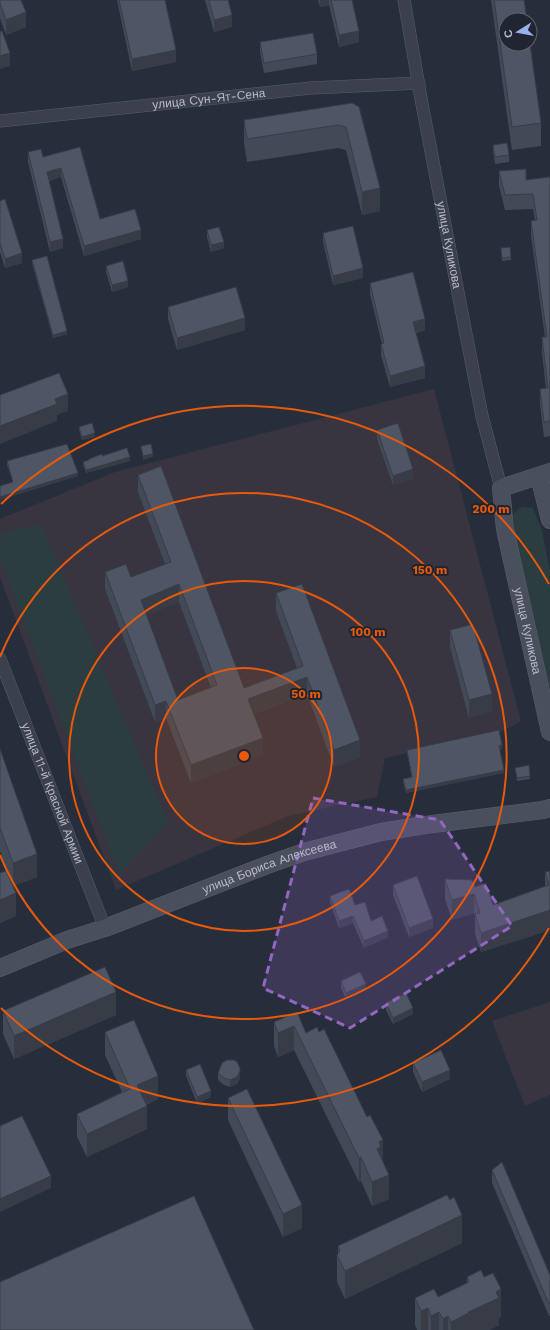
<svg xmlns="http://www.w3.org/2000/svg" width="550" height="1330" viewBox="0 0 550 1330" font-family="'Work Sans',sans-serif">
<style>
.medical{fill:#383541}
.green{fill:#2c3d40}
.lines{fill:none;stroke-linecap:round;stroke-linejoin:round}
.street-casing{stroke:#595e6a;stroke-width:13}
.secondary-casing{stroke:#595e6a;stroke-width:18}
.street{stroke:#3b404c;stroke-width:12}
.secondary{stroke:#4a4f5e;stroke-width:17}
.wall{fill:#434a57;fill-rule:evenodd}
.shaded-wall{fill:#373c47}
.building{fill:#4e5665;stroke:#373c47;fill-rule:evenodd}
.marked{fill:#9366c2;fill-opacity:0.2;stroke:#9366c2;stroke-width:3;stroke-dasharray:8 5;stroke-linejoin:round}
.ring{fill:none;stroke:#e8590c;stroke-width:2}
.labels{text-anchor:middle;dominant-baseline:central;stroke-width:4;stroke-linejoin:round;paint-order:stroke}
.street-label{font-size:12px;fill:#b7bcc7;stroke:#202531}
.centre{fill:#e8590c;stroke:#202531;stroke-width:2}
.ring-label{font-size:12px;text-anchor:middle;font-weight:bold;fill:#e8590c;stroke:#202531;stroke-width:4;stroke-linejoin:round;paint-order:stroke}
</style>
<rect width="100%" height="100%" fill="#272e3b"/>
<!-- medical -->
<g class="medical">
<polygon points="434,389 521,721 499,733 385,758 377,797 288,816 116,890 0,577 0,519 115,472"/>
<polygon points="550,1002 550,1095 525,1106 492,1021"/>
</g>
<!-- green -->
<g class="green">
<polygon points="522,507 533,508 542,531 550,571 550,700 515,538 513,514"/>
<polygon points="41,524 168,823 119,874 0,558 0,533"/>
</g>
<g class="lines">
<!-- street casing -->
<g class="street-casing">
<g id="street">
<path id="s1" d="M 404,0 L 422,104 L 465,329 L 482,416 L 501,488"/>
<path id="s2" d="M 0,121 L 311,88 L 419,83"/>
<path id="s3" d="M 0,659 L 105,928"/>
</g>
</g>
<!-- secondary casing -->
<g class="secondary-casing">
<g id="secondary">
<path id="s4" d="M 550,472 L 501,488 L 505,529 L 550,732"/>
<polyline points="539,476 550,520"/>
<path id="s5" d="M 0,968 L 67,940 L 105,928 L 267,865 L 304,852 L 381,832 L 425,825 L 543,810 L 550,808"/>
</g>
</g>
<!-- street -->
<use href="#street" class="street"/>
<!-- secondary -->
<use href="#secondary" class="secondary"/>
</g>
<!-- wall -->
<g class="wall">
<polygon points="0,0 26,27 6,35 0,18"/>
<polygon points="117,0 165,0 176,62 132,71"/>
<polygon points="205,0 228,0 232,27 214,32"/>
<polygon points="318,0 352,0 359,42 339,47 329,5 320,7"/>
<polygon points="491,0 524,0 541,123 541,146 512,150"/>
<polygon points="260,42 317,54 317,64 264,73 260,52"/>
<polygon points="359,107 380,211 362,215 346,150 338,148 247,162 244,143 244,120"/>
<polygon points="493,145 509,155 509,162 495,164 493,151"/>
<polygon points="80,147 100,219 141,239 84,256 61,177 49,181 63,248 50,252 28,162 28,152 43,157"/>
<polygon points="499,171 526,180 550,177 550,436 544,437 540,404 540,389 546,389 542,353 542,337 545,337 531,236 531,221 535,220 533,209 505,210 499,186"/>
<polygon points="0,201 22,263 5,268 0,252"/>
<polygon points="207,230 224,248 211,252 207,237"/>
<polygon points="323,233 363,278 333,285 323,242"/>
<polygon points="501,248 511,257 511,260 502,261"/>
<polygon points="32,260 67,334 53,338 32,263"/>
<polygon points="106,266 128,287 112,292 106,272"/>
<polygon points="370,283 425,330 416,333 425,378 390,387 381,355 381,344 382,344 370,294"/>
<polygon points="168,307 245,330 177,350 168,319"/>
<polygon points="79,427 95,437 82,440 79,430"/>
<polygon points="377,430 413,478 393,485 377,439"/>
<polygon points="102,456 130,461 86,473 83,465 83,462 89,460 89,459"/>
<polygon points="7,461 78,476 13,482 7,465"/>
<path d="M 138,475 L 244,688 L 297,668 L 276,611 L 276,593 L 360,757 L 334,767 L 307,694 L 254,714 L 263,755 L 191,783 L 166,718 L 155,722 L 105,589 L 105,572 L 131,577 L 165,564 L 138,492 ZM 179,602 L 211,688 L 178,700 L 146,615 Z"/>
<polygon points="450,630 492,711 469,718 450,647"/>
<polygon points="0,749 37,877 13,886 16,916 0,923 0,873 13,886 0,851"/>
<polygon points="499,749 504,773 406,793 403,782 403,779 412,777 407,753 407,750 502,749"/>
<polygon points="515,768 530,776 530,779 517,781"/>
<polygon points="550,871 550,930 481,952 475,934 475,916 474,913 452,920 445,899 445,879 475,887 493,905 545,886 545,872"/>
<polygon points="393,885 433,928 409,937 393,895"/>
<polygon points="330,896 355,905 388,937 364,948 353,923 339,928 330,902"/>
<polygon points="341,981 366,990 346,999 341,988"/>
<polygon points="386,1003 413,1014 393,1024 386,1010"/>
<polygon points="3,1011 116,1015 14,1059 3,1034"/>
<polygon points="297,1012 306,1033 383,1161 389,1199 372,1206 361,1181 359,1182 294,1050 278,1057 274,1046 274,1022"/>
<polygon points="105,1032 158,1099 146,1105 147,1129 87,1157 77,1137 77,1114 122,1092 105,1055"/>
<polygon points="413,1063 450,1079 422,1092 413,1072"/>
<polygon points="186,1070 211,1097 197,1103 186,1076"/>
<polygon points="218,1073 240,1078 237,1084 230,1087 224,1085 218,1080"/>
<polygon points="228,1098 302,1228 283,1237 228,1120"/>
<polygon points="492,1170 550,1275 550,1316 549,1316 492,1183"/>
<polygon points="462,1243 345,1299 337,1282 337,1255 338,1254 338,1246"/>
<polygon points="467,1277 501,1317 499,1318 499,1325 489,1330 417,1330 415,1325 415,1298 438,1297 467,1284"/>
</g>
<!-- shaded-wall -->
<g class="shaded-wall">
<polygon points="320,0 329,0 329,5 320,7"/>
<polygon points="26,12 26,27 6,35 6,20"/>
<polygon points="232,15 232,27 214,32 214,20"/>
<polygon points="359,31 359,42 339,47 339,35"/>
<polygon points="176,50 176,62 132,71 132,59"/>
<polygon points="10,53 10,66 0,69 0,56"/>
<polygon points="61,168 61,177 47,181 47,172"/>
<polygon points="380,188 380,211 362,215 362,192"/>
<polygon points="141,230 141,239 84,256 84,246"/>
<polygon points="63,239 63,248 50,252 50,242"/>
<polygon points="224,242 224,248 211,252 211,245"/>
<polygon points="22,253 22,263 5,268 5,259"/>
<polygon points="363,268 363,278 333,285 333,276"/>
<polygon points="128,281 128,287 112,292 112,285"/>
<polygon points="245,318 245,330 177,350 177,338"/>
<polygon points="425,319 425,330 413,333 413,322"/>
<polygon points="67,331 67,334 53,338 53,335"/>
<polygon points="425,366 425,378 390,387 390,376"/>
<polygon points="68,394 68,411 57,415 57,421 0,444 0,426 55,399"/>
<polygon points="95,433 95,437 82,440 82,437"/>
<polygon points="153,454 153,457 143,460 143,456"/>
<polygon points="130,457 130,461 86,473 86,470"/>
<polygon points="413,469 413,478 393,485 393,476"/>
<polygon points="78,473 78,476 0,500 0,497"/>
<polygon points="179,584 179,602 141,618 141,600"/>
<polygon points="307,677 307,694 248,716 248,699"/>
<polygon points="492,694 492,711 469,718 469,700"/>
<polygon points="166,701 166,718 155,722 155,705"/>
<polygon points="263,738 263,755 191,783 191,765"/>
<polygon points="360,740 360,757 334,767 334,750"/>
<polygon points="502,745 502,749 499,749 499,746"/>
<polygon points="504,770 504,773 406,793 406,790"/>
<polygon points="37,854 37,877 13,886 13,863"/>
<polygon points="16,893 16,916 0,923 0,900"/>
<polygon points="474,894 474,913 452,920 452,900"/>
<polygon points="550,910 550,930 481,952 481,933"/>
<polygon points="353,916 353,923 339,928 339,921"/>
<polygon points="433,919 433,928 409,937 409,928"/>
<polygon points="388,931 388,937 364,948 364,941"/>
<polygon points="366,984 366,990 346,999 346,993"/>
<polygon points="116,992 116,1015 14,1059 14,1036"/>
<polygon points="413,1008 413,1014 393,1024 393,1018"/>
<polygon points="294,1026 294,1050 278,1057 278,1033"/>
<polygon points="450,1070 450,1079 422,1092 422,1082"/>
<polygon points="240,1071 240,1078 237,1084 230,1087 230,1080"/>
<polygon points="158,1076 158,1099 137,1108 137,1085"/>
<polygon points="211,1091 211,1097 197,1103 197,1097"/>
<polygon points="147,1106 147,1129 87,1157 87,1134"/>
<polygon points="383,1140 383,1164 377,1149 379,1142"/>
<polygon points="361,1157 361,1181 359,1182 359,1158"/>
<polygon points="389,1175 389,1199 372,1206 372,1182"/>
<polygon points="51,1176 51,1188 0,1212 0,1199"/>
<polygon points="302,1205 302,1228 283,1237 283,1214"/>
<polygon points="462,1215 462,1243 345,1299 345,1271"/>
<polygon points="501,1289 501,1317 499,1318 499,1325 489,1330 451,1330 451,1322 468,1312 496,1292"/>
<polygon points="428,1308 428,1330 421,1330 421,1311"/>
<polygon points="439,1312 439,1330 431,1330 431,1316"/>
<polygon points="448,1316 448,1330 443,1330 443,1319"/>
</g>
<!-- building -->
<g class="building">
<polygon points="0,0 21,0 26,12 6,20 0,3"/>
<polygon points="119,0 165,0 176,50 132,59"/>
<polygon points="209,0 228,0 232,15 214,20"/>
<polygon points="331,0 352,0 359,31 339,35"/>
<polygon points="494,0 524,0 527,20 506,20 506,44 530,44 541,123 512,127"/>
<polygon points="2,31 10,53 0,56 0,32"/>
<polygon points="313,33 317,54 264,63 260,42"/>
<polygon points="352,103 359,107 380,188 362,192 346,127 338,125 247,139 244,120"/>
<polygon points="507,143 509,155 495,157 493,145"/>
<polygon points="80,147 100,219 135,209 141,230 84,246 61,168 47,172 63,239 50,242 28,152 41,149 43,157"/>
<polygon points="526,169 526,180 550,177 550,421 544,422 540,389 548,388 542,337 547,337 531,221 537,220 533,194 505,195 499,171"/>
<polygon points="5,199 22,253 5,259 0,243 0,201"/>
<polygon points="353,226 363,268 333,276 323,233"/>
<polygon points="219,227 224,242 211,245 207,230"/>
<polygon points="510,247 511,257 502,258 501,248"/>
<polygon points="47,256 67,331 53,335 32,260"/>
<polygon points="123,261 128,281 112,285 106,266"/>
<polygon points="413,272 425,319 413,322 425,366 390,376 381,344 384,343 370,283"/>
<polygon points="236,287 245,318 177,338 168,307"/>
<polygon points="59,373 68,394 55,399 57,404 0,426 0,395"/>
<polygon points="92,423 95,433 82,437 79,427"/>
<polygon points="398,423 413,469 393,476 377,430"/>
<polygon points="67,444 78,473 0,497 0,486 13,482 7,461"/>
<polygon points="151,444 153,454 143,456 141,446"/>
<polygon points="127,448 130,457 86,470 83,462 89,460 89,459 102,454 102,456"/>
<path d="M 161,466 L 244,688 L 303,666 L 276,593 L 302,584 L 360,740 L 334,750 L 307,677 L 248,699 L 263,738 L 191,765 L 166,701 L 155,705 L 105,572 L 126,564 L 131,577 L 171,562 L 138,475 ZM 179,584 L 217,685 L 178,700 L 141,600 Z"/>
<polygon points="473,624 492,694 469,700 450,630"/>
<polygon points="499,730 502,745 499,746 504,770 406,790 403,779 412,777 407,750"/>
<polygon points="0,749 37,854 13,863 0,828"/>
<polygon points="529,765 530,776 517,778 515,768"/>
<polygon points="6,871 16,893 0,900 0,873"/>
<polygon points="550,871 550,910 481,933 475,914 480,913 474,894 452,900 445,879 472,880 475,887 486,883 493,905 549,885 545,872"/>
<polygon points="417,876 433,919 409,928 393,885"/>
<polygon points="349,889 355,905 365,902 371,921 382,916 388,931 364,941 353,916 339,921 330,896"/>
<polygon points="105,967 116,992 14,1036 3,1011"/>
<polygon points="360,972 366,984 346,993 341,981"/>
<polygon points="406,993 413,1008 393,1018 386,1003"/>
<polygon points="297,1012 306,1033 317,1027 319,1032 324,1029 367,1117 370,1115 383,1140 379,1142 381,1147 377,1149 389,1175 372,1182 361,1157 359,1158 294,1026 278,1033 274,1022"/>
<polygon points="134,1020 158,1076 137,1085 147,1106 87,1134 77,1114 130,1089 105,1032"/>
<polygon points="441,1050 450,1070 422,1082 413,1063"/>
<polygon points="227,1060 234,1060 237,1062 240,1068 240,1071 237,1077 230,1080 224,1078 218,1073 222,1063"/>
<polygon points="200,1064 211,1091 197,1097 186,1070"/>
<polygon points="247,1089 302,1205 283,1214 228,1098"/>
<polygon points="22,1116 51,1176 0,1199 0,1126"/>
<polygon points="502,1162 550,1275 550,1304 549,1304 492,1170"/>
<polygon points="447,1195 450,1200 454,1197 462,1215 345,1271 337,1255 340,1251 338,1246"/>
<polygon points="194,1196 254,1330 0,1330 0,1282"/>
<polygon points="481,1270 484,1277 493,1273 501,1289 496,1292 499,1298 468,1312 469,1313 451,1322 448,1316 443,1319 439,1312 431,1316 428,1308 421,1311 415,1298 434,1289 438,1297 469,1282 467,1277"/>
</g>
<!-- marked area -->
<path class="marked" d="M 313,798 L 440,820 L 512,926 L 350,1028 L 263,988 Z"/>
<!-- distance rings -->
<circle cx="244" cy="756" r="88" fill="#e8590c" fill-opacity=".12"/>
<g class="ring">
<circle cx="244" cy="756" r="88"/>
<circle cx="244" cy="756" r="175"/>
<path d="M0 657A263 263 0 1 1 0 855"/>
<path d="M549 928A350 350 0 0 1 1 1008M1 504A350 350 0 0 1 549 584"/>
</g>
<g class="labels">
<!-- street labels -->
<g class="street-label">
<text stroke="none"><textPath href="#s2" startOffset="210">улица Сун-Ят-Сена</textPath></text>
<text stroke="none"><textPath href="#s1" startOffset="249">улица Куликова</textPath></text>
<text stroke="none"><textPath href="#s4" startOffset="197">улица Куликова</textPath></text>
<text stroke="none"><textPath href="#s3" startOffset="144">улица 11-й Красной Армии</textPath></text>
<text stroke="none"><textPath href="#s5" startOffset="288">улица Бориса Алексеева</textPath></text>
</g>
</g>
<circle cx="244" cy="756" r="6" class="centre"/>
<g class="ring-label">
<text x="491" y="513">200 m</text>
<text x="430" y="574">150 m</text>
<text x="368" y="636">100 m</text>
<text x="306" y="698">50 m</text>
</g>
<!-- north arrow -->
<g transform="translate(518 32) rotate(259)"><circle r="19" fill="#202531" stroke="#5c616d"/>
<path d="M0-3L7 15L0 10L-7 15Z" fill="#98b0eb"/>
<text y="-6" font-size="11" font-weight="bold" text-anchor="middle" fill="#b7bcc7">С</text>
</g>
</svg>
